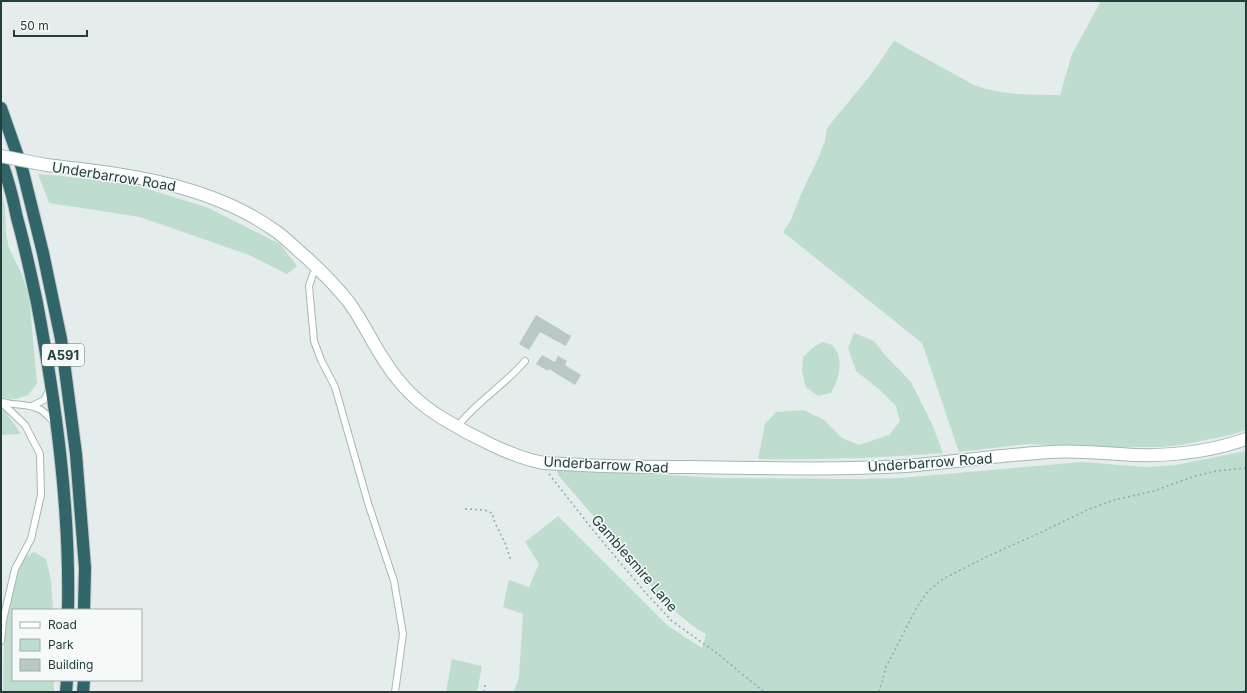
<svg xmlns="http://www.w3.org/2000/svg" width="1247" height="693" viewBox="0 0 1247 693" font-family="Inter,sans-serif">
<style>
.green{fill:#beddcf}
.building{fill:#b9c8c5}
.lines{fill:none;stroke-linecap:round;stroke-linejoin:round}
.lane-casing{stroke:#a7b5b4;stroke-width:8}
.secondary-casing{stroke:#a3b8b6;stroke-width:14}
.highway-casing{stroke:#c2c9c9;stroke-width:14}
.path{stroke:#86afae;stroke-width:1.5;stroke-dasharray:2 3;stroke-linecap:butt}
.lane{stroke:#fff;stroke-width:6}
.secondary{stroke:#fff;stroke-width:12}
.highway{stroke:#316569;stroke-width:12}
.secondary-bridge-casing{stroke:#a3b8b6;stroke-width:14;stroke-linecap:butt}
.secondary-bridge{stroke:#fff;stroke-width:12}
.labels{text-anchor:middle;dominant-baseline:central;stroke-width:3;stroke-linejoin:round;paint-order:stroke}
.shield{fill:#f5f9f8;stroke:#637676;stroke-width:1}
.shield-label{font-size:13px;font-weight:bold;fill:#243e3e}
.street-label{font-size:14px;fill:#243e3e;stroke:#f5f9f8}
</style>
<rect width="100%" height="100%" fill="#e4edeb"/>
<!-- green -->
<g class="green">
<path d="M 1101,1 L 1246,1 L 1246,430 L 1231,435 L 1181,445 L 1162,447 L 1110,447 L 1027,444 L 959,452 L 922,343 L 783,232 L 791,220 L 800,196 L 818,159 L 825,141 L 827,128 L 869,77 L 894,41 L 974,85 C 1001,95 1031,95 1060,95 L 1072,54 Z"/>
<polygon points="38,174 63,176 134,185 206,207 280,244 297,266 287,274 249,255 140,217 49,203"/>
<polygon points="1,189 5,207 6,234 9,248 22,275 29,295 37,384 28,395 16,399 2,398 1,397"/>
<path d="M 854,333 L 874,341 L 885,355 L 911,382 L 932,424 L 943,453 C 881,458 820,460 758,459 L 765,424 L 776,412 L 804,410 L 824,420 L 842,438 L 859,445 L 889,435 L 900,421 L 896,406 L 881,391 L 856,371 L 848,348 Z"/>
<path d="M 823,342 C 826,343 830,344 832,345 C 845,357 839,380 831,393 L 818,396 L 806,387 L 802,371 L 803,357 L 815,346 Z"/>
<polygon points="1,405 21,434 1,435"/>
<polygon points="1246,451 1246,692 514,692 519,677 523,614 503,607 509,580 529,587 539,564 525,542 558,516 668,626 702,648 706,634 697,629 668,606 616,542 558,475 557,468 718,478 855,479 900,478 1082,462 1146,467 1176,465"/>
<polygon points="34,552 46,559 51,580 53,610 13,610 13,680 54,680 54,692 3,692 4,645 8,593 20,560"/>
<polygon points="452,659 482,666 477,692 446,692"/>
</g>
<!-- building -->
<g class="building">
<polygon points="536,315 571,336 566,346 540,332 529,350 519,344"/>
<polygon points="542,355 555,362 558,356 567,361 565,365 581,375 575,385 549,369 548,371 536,364"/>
</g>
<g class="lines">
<!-- lane casing -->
<g class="lane-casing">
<g id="lane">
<polyline points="318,269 313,274 309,286 314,341 321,360 335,387 368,503 394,581 403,634 395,692"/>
<polyline points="1,402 25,425 40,454 41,495 31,539 15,569 3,620 1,641"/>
<path d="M 3,402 C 15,406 29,403 41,410 C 46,413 50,419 55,423"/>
<polyline points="32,406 44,400 50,389"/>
<path d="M 457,427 C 476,402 505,385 525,361"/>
</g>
</g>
<!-- secondary casing -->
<g class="secondary-casing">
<path id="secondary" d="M 46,165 C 126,174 211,184 277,232 C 288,240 297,250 307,258 C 321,271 336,286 348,301 C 363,321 372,343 386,363 C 400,385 419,404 442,418 C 468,434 513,458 544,463 C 557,464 570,464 583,465 C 618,467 653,467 689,467 C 761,468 834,470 906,466 C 954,462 1002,455 1050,452 C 1079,450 1107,454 1136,455 C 1172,456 1212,451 1246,439"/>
</g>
<!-- highway casing -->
<g class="highway-casing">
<g id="highway">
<polyline points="1,108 22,168 43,253 61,339 76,454 85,568 84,610"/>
<path d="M 1,160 C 8,179 13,198 17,218 C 25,246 31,275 37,303 C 56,404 70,507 68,610"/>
<polyline points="66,692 67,680"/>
<polyline points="83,692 84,680"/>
</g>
</g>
<!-- path -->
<g class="path">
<polyline points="549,474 593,530 644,591 672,621 718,654 764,692"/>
<polyline points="465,509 484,510 492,513 495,523 505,543 511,561"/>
<polyline points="484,692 485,685"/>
<polyline points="879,692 886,667 917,607 928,591 943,579 988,556 1044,531 1087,510 1114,500 1154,491 1195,476 1216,471 1246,468"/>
<polyline points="1239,692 1246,690"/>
</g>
<!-- lane -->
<use href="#lane" class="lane"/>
<!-- secondary -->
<use href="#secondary" class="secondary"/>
<!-- highway -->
<use href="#highway" class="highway"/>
<!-- secondary-bridge casing -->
<g class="secondary-bridge-casing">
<polyline id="secondary-bridge" points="1,156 46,165"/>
</g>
<!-- secondary-bridge -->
<use href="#secondary-bridge" class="secondary-bridge"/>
</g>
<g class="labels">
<!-- shield labels -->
<rect class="shield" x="42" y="344" width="42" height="22" rx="3"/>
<g class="shield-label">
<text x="63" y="355">A591</text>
</g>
<!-- street labels -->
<g class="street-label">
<text transform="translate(114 176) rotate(9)">Underbarrow Road</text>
<text transform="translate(930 462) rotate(-4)">Underbarrow Road</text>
<text transform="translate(606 464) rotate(3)">Underbarrow Road</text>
<text transform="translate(635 563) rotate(49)">Gamblesmire Lane</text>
</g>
</g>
<!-- border -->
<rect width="1247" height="693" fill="none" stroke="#243e3e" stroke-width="4"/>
<!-- legend -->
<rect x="12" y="609" width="130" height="72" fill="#f5f9f8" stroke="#a1aeae"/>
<rect x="20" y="622" width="20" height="6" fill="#ffffff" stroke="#a1aeae"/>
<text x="48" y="629" font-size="12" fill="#243e3e">Road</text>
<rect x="20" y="639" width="20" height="12" fill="#beddcf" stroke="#a1aeae"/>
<text x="48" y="649" font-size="12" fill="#243e3e">Park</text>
<rect x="20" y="659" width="20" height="12" fill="#b9c8c5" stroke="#a1aeae"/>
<text x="48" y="669" font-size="12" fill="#243e3e">Building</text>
<!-- scale -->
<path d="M14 30v6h73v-6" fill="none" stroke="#243e3e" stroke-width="2"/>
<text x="20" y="30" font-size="12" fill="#243e3e" stroke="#f5f9f8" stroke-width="3" paint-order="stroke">50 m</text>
</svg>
